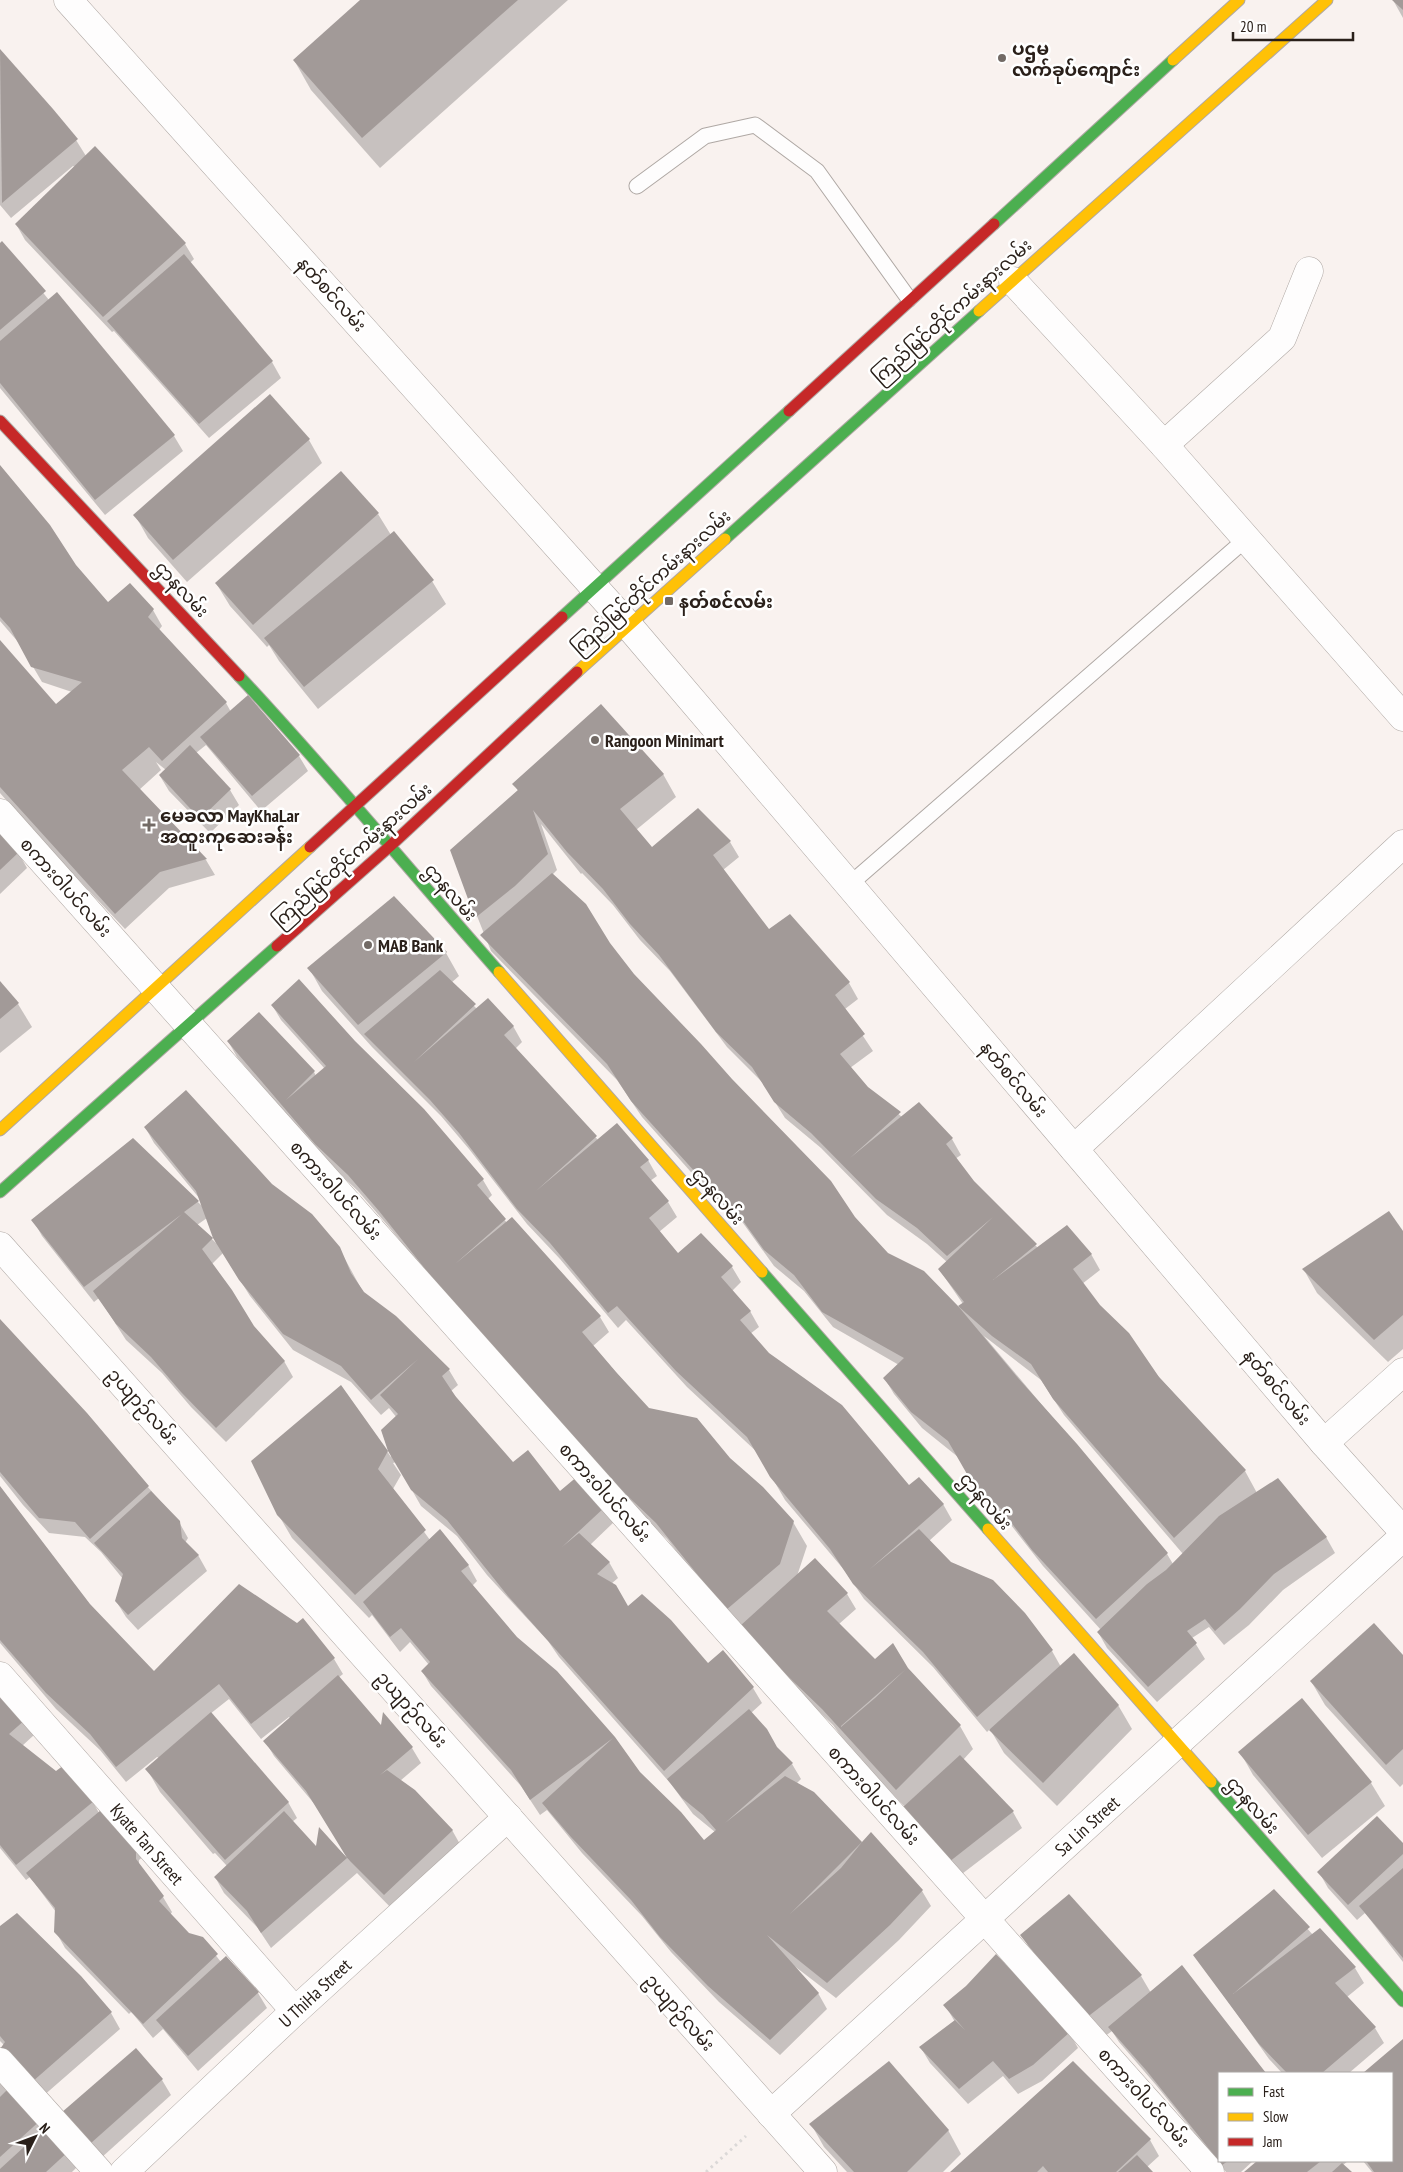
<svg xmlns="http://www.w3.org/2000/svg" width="1403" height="2172" viewBox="0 0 1403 2172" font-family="'PT Sans Narrow','Noto Sans Myanmar',sans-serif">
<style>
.shadow{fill:#0003;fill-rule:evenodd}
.building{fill:#a29a98;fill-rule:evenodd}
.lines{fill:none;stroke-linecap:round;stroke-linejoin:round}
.lane-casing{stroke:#afa8a4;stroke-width:17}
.street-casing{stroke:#afa8a4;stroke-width:29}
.fast-casing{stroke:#afa8a4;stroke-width:13}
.slow-casing{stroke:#afa8a4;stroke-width:13}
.jam-casing{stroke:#afa8a4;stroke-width:13}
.path{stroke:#dbd8d7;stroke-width:3;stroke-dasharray:2.5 4;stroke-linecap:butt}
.lane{stroke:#fefdfd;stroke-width:15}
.street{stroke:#fefdfd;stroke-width:28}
.fast{stroke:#4caf50;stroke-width:11}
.slow{stroke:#ffc107;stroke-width:11}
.jam{stroke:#c62828;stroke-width:11}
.poi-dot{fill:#726a65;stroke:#fff;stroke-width:2}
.labels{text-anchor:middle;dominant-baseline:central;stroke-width:5;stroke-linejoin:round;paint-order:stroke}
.poi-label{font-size:18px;font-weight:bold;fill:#2a201a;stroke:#fff;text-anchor:start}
.street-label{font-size:18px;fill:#2a201a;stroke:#fff}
</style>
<rect width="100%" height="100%" fill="#f9f2ef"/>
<!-- shadow -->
<g class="shadow">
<polygon points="362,0 568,0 380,168 311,90 294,60"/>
<polygon points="1393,0 1403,0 1403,18"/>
<polygon points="0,51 76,140 86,156 95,148 185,244 194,259 190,263 272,362 281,378 209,438 114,331 112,332 25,240 16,224 75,167 73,166 11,218 0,205"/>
<polygon points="2,242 49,300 174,436 183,451 105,515 0,388 0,244"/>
<polygon points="270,396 309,440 322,463 187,582 148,538 135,515"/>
<polygon points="0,466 75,566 108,604 130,585 153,610 162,626 159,630 226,703 231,712 299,756 308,771 261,811 206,745 196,753 230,790 239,805 210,833 169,791 160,776 166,770 156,762 161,770 139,790 206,860 215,875 169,888 125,929 59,859 58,860 0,793 0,642 56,706 72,692 42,682 19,643 0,621"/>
<polygon points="378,514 391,535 432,581 446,604 318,709 279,661 269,645 267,647 230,606 216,583"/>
<path d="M 663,774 L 676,797 L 636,830 L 652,849 L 730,842 L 739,857 L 723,870 L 769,931 L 790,916 L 849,983 L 858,999 L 845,1009 L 873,1051 L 850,1068 L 867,1088 L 902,1117 L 919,1104 L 952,1139 L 961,1155 L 955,1159 L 973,1182 L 1038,1248 L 1091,1254 L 1100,1270 L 1082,1284 L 1159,1377 L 1245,1471 L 1257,1493 L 1326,1537 L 1335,1553 L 1283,1590 L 1249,1625 L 1224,1645 L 1209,1627 L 1192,1638 L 1205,1659 L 1157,1702 L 1107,1648 L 1098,1632 L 1101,1630 L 1043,1566 L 1011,1525 L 982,1497 L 958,1457 L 922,1428 L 894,1394 L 885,1379 L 899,1365 L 833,1327 L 804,1291 L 774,1266 L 743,1223 L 706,1189 L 642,1117 L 617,1080 L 491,951 L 451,851 L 518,791 L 514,784 ZM 541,824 L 581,874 L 582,873 L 613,905 L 640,940 L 670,971 L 727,1047 L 763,1083 L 785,1118 L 821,1148 L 887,1215 L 927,1244 L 947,1262 L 939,1269 L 963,1304 L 958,1307 L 887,1254 L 633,975 L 552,875 L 557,870 ZM 984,1336 L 1041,1380 L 1064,1415 L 1183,1554 L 1173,1564 L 1167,1554 Z"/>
<polygon points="0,835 18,852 27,868 0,894"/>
<polygon points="393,898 446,953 459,976 451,983 477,1009 513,1026 522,1042 515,1049 598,1140 648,1160 657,1176 650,1181 668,1202 677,1217 659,1232 678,1254 732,1267 741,1282 732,1291 750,1311 759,1327 750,1334 768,1354 909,1487 943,1504 952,1520 929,1541 951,1563 1052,1651 1061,1667 1118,1705 1132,1729 1057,1806 1004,1753 990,1729 987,1732 933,1667 864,1599 845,1571 785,1500 758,1453 687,1387 626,1320 618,1328 560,1259 527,1224 469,1149 441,1116 372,1047 322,991 309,968"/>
<polygon points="0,983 18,1004 32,1027 0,1053"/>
<polygon points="272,1005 483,1180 492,1195 488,1199 507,1223 512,1218 600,1317 609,1332 593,1346 648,1409 729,1459 793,1522 807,1546 797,1576 847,1594 856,1609 839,1624 875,1661 893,1645 908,1670 960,1726 973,1749 963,1760 1013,1812 1022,1828 958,1877 905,1807 853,1753 833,1725 781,1675 690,1569 667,1539 600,1476 488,1350 389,1227 358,1191 325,1160 237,1057 228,1041 314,1072 316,1076 325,1069 281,1020"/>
<path d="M 145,1127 L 271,1185 L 339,1248 L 363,1292 L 449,1370 L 458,1385 L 451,1391 L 513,1464 L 559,1492 L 579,1477 L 614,1522 L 590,1545 L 609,1562 L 618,1578 L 611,1584 L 628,1608 L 707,1664 L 753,1688 L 762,1703 L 751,1713 L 776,1748 L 792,1764 L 801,1779 L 797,1783 L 813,1793 L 861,1843 L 922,1891 L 931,1906 L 899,1940 L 836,1998 L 793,1965 L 818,1993 L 827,2009 L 780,2055 L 719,2002 L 671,1952 L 642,1916 L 582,1853 L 547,1810 L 540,1815 L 521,1786 L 431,1686 L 422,1671 L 429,1665 L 410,1642 L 400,1652 L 372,1615 L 369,1618 L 292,1538 L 278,1514 L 341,1386 L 391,1457 L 397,1418 L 389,1408 L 381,1415 L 351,1382 L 293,1350 L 250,1296 L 223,1253 L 212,1264 L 253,1327 L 284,1361 L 293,1377 L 226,1442 L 191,1407 L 162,1373 L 126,1340 L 99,1298 L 94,1302 L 42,1236 L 33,1220 L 133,1139 L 202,1206 L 200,1199 L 154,1143 ZM 207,1218 L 216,1243 L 197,1225 ZM 396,1462 L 421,1506 L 457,1536 L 487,1575 L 548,1641 L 559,1657 L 671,1784 L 693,1814 L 715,1832 L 703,1842 L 639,1772 L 614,1737 L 516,1637 L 472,1586 L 477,1581 L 468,1565 L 430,1540 L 393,1489 L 401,1475 L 393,1463 Z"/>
<polygon points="1403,1233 1403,1349 1388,1362 1317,1293 1304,1270"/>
<polygon points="0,1321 179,1522 188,1538 185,1543 198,1555 207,1571 138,1630 126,1617 116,1601 123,1579 101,1552 85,1537 49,1533 23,1505 0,1476"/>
<path d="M 0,1488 L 90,1605 L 154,1673 L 334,1659 L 343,1674 L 338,1678 L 382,1728 L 412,1748 L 421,1763 L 400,1781 L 452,1830 L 461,1846 L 393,1910 L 357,1873 L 271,1948 L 257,1927 L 224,1893 L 215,1877 L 227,1866 L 215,1853 L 213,1854 L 160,1792 L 147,1769 L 159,1758 L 157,1757 L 126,1782 L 100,1750 L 56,1709 L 0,1643 ZM 229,1699 L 261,1739 L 289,1717 L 290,1718 L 265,1741 L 274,1756 L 317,1807 L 350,1861 L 320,1830 L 317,1849 L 292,1822 L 297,1818 L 288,1802 L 210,1714 Z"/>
<polygon points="1403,1656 1403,1784 1400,1787 1325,1705 1311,1681"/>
<polygon points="0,1694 34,1735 22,1746 93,1802 99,1813 144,1856 139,1860 139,1866 163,1897 172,1912 170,1915 189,1934 202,1938 221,1962 258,1993 267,2008 198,2071 163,2029 153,2038 133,2014 131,2012 129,2014 65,1948 56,1932 56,1912 30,1877 26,1880 0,1848"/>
<polygon points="1302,1700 1371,1783 1385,1806 1322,1858 1253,1775 1240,1752"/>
<polygon points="1403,1845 1403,1962 1365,1913 1357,1920 1328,1888 1319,1872"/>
<polygon points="1274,1891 1313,1935 1320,1929 1355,1968 1364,1983 1347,1997 1375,2028 1384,2043 1349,2073 1282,2073 1269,2059 1195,1955"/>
<polygon points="1069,1896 1141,1976 1151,1993 1182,1967 1264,2073 1219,2073 1219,2161 1253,2161 1241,2172 1226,2172 1156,2085 1119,2042 1112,2031 1100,2040 1035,1958 1022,1935"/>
<polygon points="0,1928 111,2013 120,2029 42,2097 10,2063 1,2048 4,2045 0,2041"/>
<polygon points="945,2005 1069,2032 1078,2048 1042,2081 1018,2094 1003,2076 968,2104 930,2063 921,2048 955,2022"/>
<polygon points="1403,2040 1403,2172 1372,2172 1363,2161 1392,2161 1392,2073 1365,2073"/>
<polygon points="136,2050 162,2080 171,2095 101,2158 62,2113"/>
<polygon points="1072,2063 1150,2140 1159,2156 1147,2167 1152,2172 952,2172"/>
<polygon points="0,2070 78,2166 72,2172 0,2172"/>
<polygon points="811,2124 948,2130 961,2154 943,2172 847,2172 824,2147"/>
<polygon points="1259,2161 1348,2161 1343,2165 1350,2172 1246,2172"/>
</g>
<!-- building -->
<g class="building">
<polygon points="360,0 518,0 362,138 293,60"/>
<polygon points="1392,0 1403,0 1403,10"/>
<polygon points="0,49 53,109 78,139 2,203"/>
<polygon points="95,146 186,243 103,317 15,224"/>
<polygon points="2,241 46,291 0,330 0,243"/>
<polygon points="184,254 273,361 199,424 107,321"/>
<polygon points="57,292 175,435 95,500 0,383 0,341"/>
<polygon points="270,394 310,439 173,560 133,515"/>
<polygon points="0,465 50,525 76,565 108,602 130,583 154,609 148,617 227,702 162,761 149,747 122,770 207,859 160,872 115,914 0,787 0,640 56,704 82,682 31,667 10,628 0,617"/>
<polygon points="341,471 379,513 253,625 215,583"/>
<polygon points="394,531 434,580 304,687 264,638"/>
<polygon points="248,695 300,755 252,796 200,737"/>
<polygon points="601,704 664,774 620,809 652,847 698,808 731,841 713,855 769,929 790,914 850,982 835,995 865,1034 840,1054 868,1087 901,1112 850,1158 919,1102 953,1138 946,1144 974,1181 1037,1244 993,1280 1067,1225 1092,1254 1073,1269 1100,1305 1129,1333 1159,1377 1246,1470 1174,1538 1053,1399 1031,1364 992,1336 958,1306 964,1302 938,1269 993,1217 947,1256 917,1228 876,1199 811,1133 774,1102 752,1067 716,1032 659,955 630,924 603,889 567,852 533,810 548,854 515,886 475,918 450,850 518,790 512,784"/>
<polygon points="190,745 231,789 200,819 159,775"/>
<polygon points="0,833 19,852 0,870"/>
<polygon points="552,873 586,904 610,943 634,974 701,1044 732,1079 831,1181 855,1217 888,1253 924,1271 958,1306 1018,1378 1077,1444 1168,1553 1096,1619 1032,1550 1001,1509 971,1481 948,1441 911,1412 883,1378 904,1358 822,1312 794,1275 764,1250 733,1207 696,1173 631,1101 607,1064 480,935"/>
<polygon points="394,896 447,952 358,1025 307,968"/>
<polygon points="440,970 476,1004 414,1062 488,998 514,1026 504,1035 597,1136 536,1191 617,1123 649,1160 640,1167 669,1201 649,1218 678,1253 701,1233 733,1266 721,1277 751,1311 740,1320 769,1353 842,1405 909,1485 919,1477 944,1504 870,1569 919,1529 951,1562 993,1580 1025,1613 1053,1650 977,1717 923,1652 853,1584 830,1549 770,1477 747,1437 676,1371 617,1306 608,1313 550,1243 517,1209 459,1133 430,1100 364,1034"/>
<polygon points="299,979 355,1041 424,1109 484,1179 477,1185 506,1219 455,1264 512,1217 601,1316 582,1332 616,1372 649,1408 697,1418 730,1458 763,1487 794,1521 780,1564 726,1610 656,1523 590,1460 477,1334 379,1211 348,1175 315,1144 227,1041 259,1012 315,1071 286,1100 326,1066 271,1005"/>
<polygon points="0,981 19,1003 0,1019"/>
<polygon points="186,1090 272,1184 312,1214 340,1247 351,1273 364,1292 396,1316 450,1369 442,1376 456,1397 513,1462 528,1450 560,1491 579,1475 606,1506 562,1547 579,1533 610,1562 597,1574 616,1585 628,1606 642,1594 671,1620 708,1663 723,1650 754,1687 664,1771 508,1596 447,1520 411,1490 388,1451 378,1469 426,1530 355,1595 277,1515 251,1461 341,1385 388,1451 381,1430 398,1414 380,1395 418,1359 371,1400 341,1366 283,1334 239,1280 213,1238 202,1249 232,1290 254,1326 285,1361 216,1428 181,1392 151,1357 116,1324 93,1291 182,1214 84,1287 31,1220 133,1138 199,1201 184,1212 213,1238 196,1191 144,1127"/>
<polygon points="1389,1211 1403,1231 1403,1315 1374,1340 1302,1269"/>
<polygon points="0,1319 87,1413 149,1486 90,1539 75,1522 39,1518 0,1472"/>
<polygon points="1278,1478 1327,1537 1274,1574 1240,1609 1215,1631 1205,1619 1187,1631 1197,1643 1148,1687 1097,1632 1147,1584 1166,1570 1219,1516"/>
<polygon points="0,1486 90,1604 154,1671 239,1584 297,1623 303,1618 335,1658 251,1724 219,1684 116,1767 90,1734 46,1693 0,1640"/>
<polygon points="151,1491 180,1521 182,1538 199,1555 128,1615 115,1601 123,1574 94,1543"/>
<path d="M 440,1529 L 469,1565 L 461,1571 L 517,1637 L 557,1671 L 615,1737 L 640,1772 L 681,1812 L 704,1840 L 716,1830 L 703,1815 L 682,1798 L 667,1779 L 749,1709 L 767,1729 L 777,1747 L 793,1763 L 725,1823 L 785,1776 L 814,1792 L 862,1842 L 871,1832 L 923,1890 L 890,1925 L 827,1983 L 767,1935 L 819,1993 L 770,2040 L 708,1986 L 660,1937 L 631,1900 L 571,1837 L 542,1803 L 613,1738 L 530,1800 L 511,1770 L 421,1671 L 430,1662 L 401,1628 L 390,1637 L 363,1602 ZM 862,1842 L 841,1868 L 790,1914 Z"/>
<path d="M 815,1558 L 848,1593 L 827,1611 L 875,1659 L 893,1643 L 908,1668 L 961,1725 L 896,1790 L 822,1709 L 770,1659 L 740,1626 ZM 906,1669 L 875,1698 L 841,1727 L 841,1726 Z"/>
<polygon points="1374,1623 1403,1655 1403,1749 1386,1765 1310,1681"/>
<polygon points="1074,1653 1119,1705 1043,1783 989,1730"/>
<polygon points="338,1675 381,1725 383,1712 413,1747 380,1775 387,1770 415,1790 453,1830 384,1895 347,1858 261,1933 247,1911 214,1877 284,1811 316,1846 319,1827 347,1858 306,1791 263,1741"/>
<polygon points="0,1692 26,1719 9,1734 56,1771 64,1765 94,1801 16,1865 0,1845"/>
<polygon points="1302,1698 1372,1782 1308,1835 1238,1752"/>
<polygon points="211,1712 289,1802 225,1860 145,1769"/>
<polygon points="960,1755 1014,1811 949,1862 902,1808"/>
<polygon points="107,1805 136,1840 136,1859 164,1896 159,1901 189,1933 203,1937 218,1954 143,2024 54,1932 55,1908 26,1873"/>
<polygon points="1377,1816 1403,1843 1403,1854 1348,1905 1317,1872"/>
<polygon points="1403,1868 1403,1958 1359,1906"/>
<polygon points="1274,1889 1310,1927 1233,1994 1320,1928 1356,1967 1335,1983 1376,2027 1322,2073 1287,2073 1259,2044 1193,1955"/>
<polygon points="1069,1894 1142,1975 1086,2018 1020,1935"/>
<polygon points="17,1913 81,1976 112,2012 32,2082 0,2049 5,2042 0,2036 0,1926"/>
<polygon points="996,1954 1070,2032 1033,2065 1009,2079 993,2061 959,2089 919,2047 955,2020 965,2030 943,2005 966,1986"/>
<polygon points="226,1956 259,1992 188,2056 156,2020"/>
<polygon points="1182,1965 1266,2073 1219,2073 1219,2161 1228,2161 1222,2165 1146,2070 1108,2027"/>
<polygon points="1403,2039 1403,2172 1374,2172 1366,2161 1392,2161 1392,2073 1363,2073"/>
<polygon points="136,2048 163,2079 91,2143 61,2113"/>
<polygon points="889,2061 949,2130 907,2172 854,2172 809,2124"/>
<polygon points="1073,2061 1151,2139 1116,2172 1048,2172 1043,2166 1037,2172 950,2172"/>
<polygon points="12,2085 43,2118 0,2157 0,2097"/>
<polygon points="48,2125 70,2150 46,2172 0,2172 0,2169"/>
<polygon points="1137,2155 1153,2172 1118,2172"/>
<polygon points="1257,2161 1321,2161 1307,2172 1244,2172"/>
<polygon points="1342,2163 1352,2172 1332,2172"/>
</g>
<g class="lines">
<!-- lane casing -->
<g class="lane-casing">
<g id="lane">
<polyline points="637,186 705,136 755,125 817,171 909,299"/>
<polyline points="849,885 1246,539"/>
</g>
</g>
<!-- street casing -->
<g class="street-casing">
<g id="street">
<polyline points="68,0 628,625 1324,1443 1403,1531"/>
<polyline points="1013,281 1164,445 1403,717"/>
<polyline points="1164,445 1282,338 1309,271"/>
<polyline points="0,813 1210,2172"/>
<polyline points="1074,1149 1403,844"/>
<polyline points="0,1246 823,2172"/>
<polyline points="1324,1443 1403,1372"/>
<polyline points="0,1676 295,2011"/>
<polyline points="0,2062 99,2172"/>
<polyline points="771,2114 1403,1537"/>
<polyline points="124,2172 295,2011 508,1817"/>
</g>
</g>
<!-- fast casing -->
<g class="fast-casing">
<g id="fast">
<polyline points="994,224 1173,60"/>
<polyline points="725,539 979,311"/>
<polyline points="562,617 789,411"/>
<path d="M 239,676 C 329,772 412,873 499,972"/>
<polyline points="0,1192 277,946"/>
<polyline points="762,1272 988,1529"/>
<polyline points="1211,1782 1403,2001"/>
</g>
</g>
<!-- slow casing -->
<g class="slow-casing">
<g id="slow">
<polyline points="1173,60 1239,0"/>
<polyline points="979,311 1327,0"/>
<polyline points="577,672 725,539"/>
<polyline points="499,972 762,1272"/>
<polyline points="0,1130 310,847"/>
<polyline points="988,1529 1211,1782"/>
</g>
</g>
<!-- jam casing -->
<g class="jam-casing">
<g id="jam">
<polyline points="789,411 994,224"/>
<polyline points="0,421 239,676"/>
<polyline points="310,847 562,617"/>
<polyline points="277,946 389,847 577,672"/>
</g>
</g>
<!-- path -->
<polyline class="path" points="706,2172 746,2136"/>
<!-- lane -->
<use href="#lane" class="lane"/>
<!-- street -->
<use href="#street" class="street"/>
<!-- fast -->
<use href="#fast" class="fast"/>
<!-- slow -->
<use href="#slow" class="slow"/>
<!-- jam -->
<use href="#jam" class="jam"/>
</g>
<!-- markers -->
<g class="poi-dot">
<circle cx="1002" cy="58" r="5"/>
<rect x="664" y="596" width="10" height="10" rx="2.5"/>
<circle cx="595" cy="740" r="5"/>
<path d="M146.5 817.5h5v5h5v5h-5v5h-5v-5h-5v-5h5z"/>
<circle cx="368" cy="945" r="5"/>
</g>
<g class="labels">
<!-- poi labels -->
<g class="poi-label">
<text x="1012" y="48">ပဌမ<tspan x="1012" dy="21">လက်ခုပ်ကျောင်း</tspan></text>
<text x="679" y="601">နတ်စင်လမ်း</text>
<text x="605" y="740">Rangoon Minimart</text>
<text x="160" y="815">မေခလာ MayKhaLar<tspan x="160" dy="21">အထူးကုဆေးခန်း</tspan></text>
<text x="378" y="945">MAB Bank</text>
</g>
<!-- street labels -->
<g class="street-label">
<text transform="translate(332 294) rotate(48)">နတ်စင်လမ်း</text>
<text transform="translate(952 311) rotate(-42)">ကြည်မြင်တိုင်ကမ်းနားလမ်း</text>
<text transform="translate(651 582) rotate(-42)">ကြည်မြင်တိုင်ကမ်းနားလမ်း</text>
<text transform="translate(182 589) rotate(47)">ဌာနလမ်း</text>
<text transform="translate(352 855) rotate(-42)">ကြည်မြင်တိုင်ကမ်းနားလမ်း</text>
<text transform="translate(66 887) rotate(48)">စကားဝါပင်လမ်း</text>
<text transform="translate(451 892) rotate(49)">ဌာနလမ်း</text>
<text transform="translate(1014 1079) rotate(50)">နတ်စင်လမ်း</text>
<text transform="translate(336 1190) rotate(48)">စကားဝါပင်လမ်း</text>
<text transform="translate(718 1196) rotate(49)">ဌာနလမ်း</text>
<text transform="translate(1277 1387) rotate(50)">နတ်စင်လမ်း</text>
<text transform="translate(143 1406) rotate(48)">ဥယျာဉ်လမ်း</text>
<text transform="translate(605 1492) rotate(48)">စကားဝါပင်လမ်း</text>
<text transform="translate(986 1501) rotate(49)">ဌာနလမ်း</text>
<text transform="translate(412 1709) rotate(48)">ဥယျာဉ်လမ်း</text>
<text transform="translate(874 1795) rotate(48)">စကားဝါပင်လမ်း</text>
<text transform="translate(1253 1805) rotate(49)">ဌာနလမ်း</text>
<text transform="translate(1087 1826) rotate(-42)">Sa Lin Street</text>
<text transform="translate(147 1844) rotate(49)">Kyate Tan Street</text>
<text transform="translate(315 1993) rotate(-43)">U ThiHa Street</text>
<text transform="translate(680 2012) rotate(49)">ဥယျာဉ်လမ်း</text>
<text transform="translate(1144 2097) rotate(48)">စကားဝါပင်လမ်း</text>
</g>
</g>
<!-- legend -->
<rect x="1218" y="2072" width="175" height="90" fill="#ffffff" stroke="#aaa6a3"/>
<rect x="1228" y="2088" width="25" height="8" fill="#4caf50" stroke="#aaa6a3"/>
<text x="1263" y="2097" font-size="15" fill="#2a201a">Fast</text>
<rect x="1228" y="2113" width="25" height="8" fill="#ffc107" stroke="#aaa6a3"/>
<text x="1263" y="2122" font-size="15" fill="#2a201a">Slow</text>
<rect x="1228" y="2138" width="25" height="8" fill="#c62828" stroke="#aaa6a3"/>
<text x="1263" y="2147" font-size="15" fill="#2a201a">Jam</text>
<!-- north arrow -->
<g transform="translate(35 2137) rotate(48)" stroke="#ffffff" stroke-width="4" paint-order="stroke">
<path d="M0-4L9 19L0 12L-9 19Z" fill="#2a201a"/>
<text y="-8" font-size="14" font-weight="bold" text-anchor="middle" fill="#2a201a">N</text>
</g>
<!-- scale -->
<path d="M1233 32v8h120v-8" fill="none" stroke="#2a201a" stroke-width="2.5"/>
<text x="1240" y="32" font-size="15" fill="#2a201a" stroke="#ffffff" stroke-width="4" paint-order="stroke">20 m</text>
</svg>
